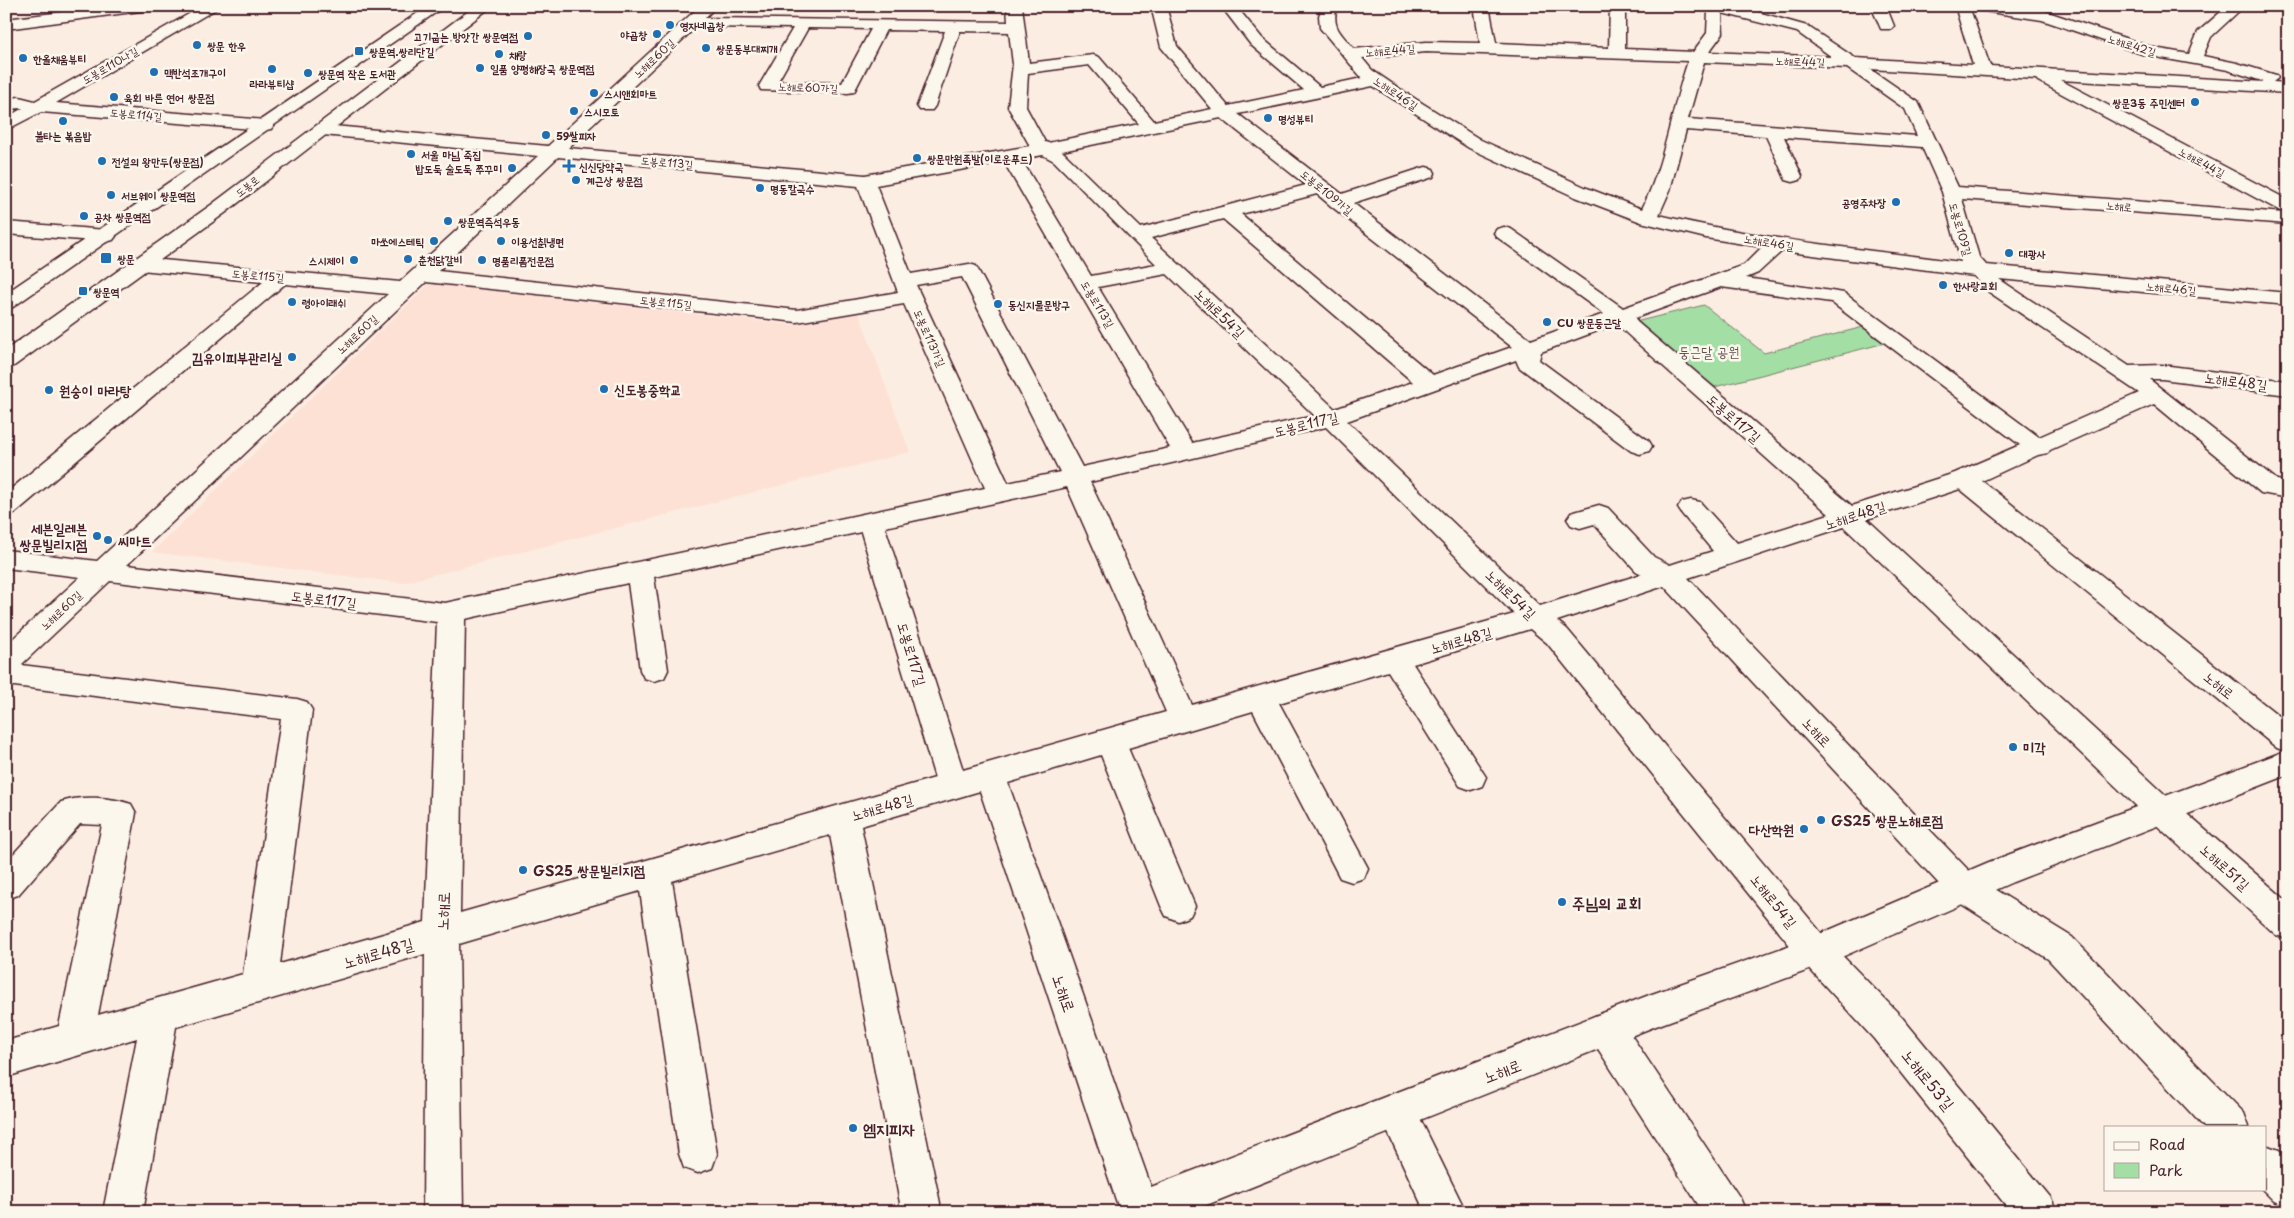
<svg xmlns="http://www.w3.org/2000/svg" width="2294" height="1218" viewBox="0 0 2294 1218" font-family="'Playpen Sans','Poor Story',sans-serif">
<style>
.built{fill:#fde1d5}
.green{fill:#a3dea5;stroke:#767e68}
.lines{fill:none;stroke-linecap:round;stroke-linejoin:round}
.street-casing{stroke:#4a1f2b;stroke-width:3}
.secondary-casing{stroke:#4a1f2b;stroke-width:3}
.primary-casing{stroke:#4a1f2b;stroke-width:3}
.street{fill:#fbf7ec;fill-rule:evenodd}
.secondary{fill:#fbf7ec;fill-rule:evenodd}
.primary{fill:#fbf7ec;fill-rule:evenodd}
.poi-dot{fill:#1f6fb2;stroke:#fbf7ec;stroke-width:2}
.labels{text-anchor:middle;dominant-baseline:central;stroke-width:5;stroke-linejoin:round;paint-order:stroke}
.far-poi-label{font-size:11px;font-weight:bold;fill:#4a1f2b;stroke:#fbf7ec;text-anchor:start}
.far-street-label{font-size:11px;fill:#4a1f2b;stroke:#fbf7ec}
.street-label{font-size:14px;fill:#4a1f2b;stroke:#fbf7ec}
.park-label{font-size:14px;fill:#604f4a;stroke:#fbf7ec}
.poi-label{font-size:14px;font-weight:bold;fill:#4a1f2b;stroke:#fbf7ec;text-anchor:start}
.near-poi-label{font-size:16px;font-weight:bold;fill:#4a1f2b;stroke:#fbf7ec;text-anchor:start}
.near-street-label{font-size:16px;fill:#4a1f2b;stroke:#fbf7ec}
</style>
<rect width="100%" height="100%" fill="#fcede2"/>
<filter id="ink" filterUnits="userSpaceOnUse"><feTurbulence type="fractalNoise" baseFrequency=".02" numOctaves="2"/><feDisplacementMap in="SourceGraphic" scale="10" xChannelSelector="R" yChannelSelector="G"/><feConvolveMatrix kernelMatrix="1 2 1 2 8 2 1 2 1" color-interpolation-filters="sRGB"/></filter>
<g filter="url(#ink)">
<!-- built -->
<polygon class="built" points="429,284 794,325 859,313 910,452 402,583 152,552"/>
<!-- green -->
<polygon class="green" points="1704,305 1764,353 1863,327 1885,343 1703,390 1627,324"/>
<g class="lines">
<!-- street casing -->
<g class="street-casing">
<g id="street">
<polygon points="110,6 155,6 148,10 6,29 6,19"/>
<polygon points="203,6 221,6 56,103 265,120 271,121 274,125 271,129 265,130 41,112 6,130 6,118 23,108 6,109 6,99 19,97 35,101"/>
<path d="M 700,6 L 716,6 L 705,18 L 1008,22 L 1007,6 L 1022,6 L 1029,63 L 1093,55 L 1099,57 L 1154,121 L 1212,109 L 1161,47 L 1151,6 L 1166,6 L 1177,46 L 1228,106 L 1304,90 L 1251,45 L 1221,6 L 1236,6 L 1262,38 L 1320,87 L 1362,78 L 1320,28 L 1319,16 L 1322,6 L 1337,6 C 1331,28 1341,33 1354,49 L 1426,42 L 1480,43 L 1474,6 L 1489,6 L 1496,43 L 1609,48 L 1610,6 L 1625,6 L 1625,49 L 1693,52 L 1707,33 L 1708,11 L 1699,9 L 1697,6 L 1736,6 L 1807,26 L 1855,58 L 1973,65 L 1955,6 L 2009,6 L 2045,11 L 2154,48 L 2189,54 L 2198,32 L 2223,10 L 2221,6 L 2236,6 L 2239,11 L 2211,37 L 2203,56 L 2237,63 L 2276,75 L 2278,78 L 2273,82 L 2288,83 L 2288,93 L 2060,80 L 2288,200 L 2288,224 L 1962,199 L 1979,257 L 1986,265 L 2288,293 L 2288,305 L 1999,279 L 2129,366 L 2162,365 L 2288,381 L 2288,395 L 2162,379 L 2149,379 L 2277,480 L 2288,482 L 2288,498 L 2261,493 L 2154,404 L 2050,450 L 2048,453 L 2038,455 L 1982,481 L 2288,723 L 2288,752 L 2277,748 L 1960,489 L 1867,519 L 2172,801 L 2288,902 L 2288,939 L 2276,935 L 2150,819 L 1844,527 L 1688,578 L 1976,878 L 2072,937 L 2244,1113 L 2249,1127 L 2204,1127 L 2048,959 L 1952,898 L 1664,586 L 1557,621 L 1567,629 L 1828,941 L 1900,1015 L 2051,1198 L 2057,1212 L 2011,1212 L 1874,1039 L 1804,963 L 1547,643 L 1530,629 L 1413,664 L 1486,777 L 1482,786 L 1471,790 L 1460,786 L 1388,671 L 1279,703 L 1368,868 L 1364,878 L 1352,882 L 1340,878 L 1253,711 L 1128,748 L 1195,906 L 1190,916 L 1178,921 L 1166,916 L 1161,906 L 1101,755 L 1008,783 L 1160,1212 L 1120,1212 L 980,791 L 861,826 L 940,1203 L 939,1212 L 899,1212 L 900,1203 L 830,835 L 672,881 L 717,1154 L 712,1168 L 698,1173 L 684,1168 L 679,1154 L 640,891 L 459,944 L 463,1212 L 423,1212 L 425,954 L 176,1027 L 143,1212 L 103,1212 L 137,1038 L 6,1077 L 6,1041 L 59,1026 L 102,825 L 80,824 L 18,895 L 6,899 L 6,862 L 61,802 C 81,795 111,797 131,804 L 136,813 L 98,1015 L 243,974 L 281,719 L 6,685 L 6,645 L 80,577 L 6,568 L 6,550 L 97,561 L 388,294 L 285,284 L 15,513 L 6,515 L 6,493 L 263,282 L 141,270 L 134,268 L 131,264 L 134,260 L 141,258 L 400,282 L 538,156 L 323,135 L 317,134 L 314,130 L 317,126 L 323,125 L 548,146 ZM 1970,9 L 2042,20 L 2145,55 L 2228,70 L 2265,82 L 1990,66 ZM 1722,13 L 1797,32 L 1832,57 L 1709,52 L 1723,33 ZM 696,27 L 793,28 L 759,86 L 761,90 L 848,93 L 854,92 L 856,88 L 886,30 L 945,31 L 917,106 L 920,110 L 932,110 L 935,106 L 960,31 L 1009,32 L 1013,64 L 1008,107 L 1030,146 L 865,175 L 568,148 ZM 808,28 L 871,29 L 842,83 L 778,81 ZM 1426,52 L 1688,61 C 1671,110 1665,163 1642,209 L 1587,188 L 1481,140 L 1406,93 L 1372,70 L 1362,58 ZM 1704,62 L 1847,68 L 1905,109 L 1917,136 L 1688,119 ZM 1089,65 L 1139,124 L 1048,143 L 1045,142 L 1026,107 L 1028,73 ZM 1870,69 L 2036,79 L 2038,81 L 2284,213 L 1958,187 L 1918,102 ZM 1373,86 L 1469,148 L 1573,196 L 1641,222 L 1706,238 L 1762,247 L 1744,265 L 1623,308 L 1511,229 L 1504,227 L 1497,229 L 1494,233 L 1497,237 L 1604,314 L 1531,340 L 1353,203 L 1433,177 L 1435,173 L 1433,169 L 1426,167 L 1419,169 L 1342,194 L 1238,114 ZM 1221,118 L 1306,185 L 1141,228 L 1062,151 ZM 1686,130 L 1766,136 L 1784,176 L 1786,180 L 1793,182 L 1800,180 L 1802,176 L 1784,137 L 1922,147 L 1942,192 L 1961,262 C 1860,249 1758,239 1659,215 L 1670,190 ZM 1043,155 L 1054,161 L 1156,264 L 1091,276 L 1021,159 ZM 558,157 L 858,186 L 898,292 L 797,310 L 438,271 ZM 1004,162 L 1170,448 L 1082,467 L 976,266 L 969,264 L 911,274 L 876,185 ZM 1317,194 L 1331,206 L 1512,347 L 1433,375 L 1241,214 ZM 1223,219 L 1413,382 L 1335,409 L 1151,238 ZM 1782,251 L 1974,276 L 1989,292 L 2139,393 L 2039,437 L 1844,293 L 1746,278 L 1758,273 ZM 1167,274 L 1314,415 L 1314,416 L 1192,443 L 1098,287 ZM 962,277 L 1060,472 L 1008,483 L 916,285 ZM 426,282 L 797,322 L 904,304 L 985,488 L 445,603 L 127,565 ZM 1721,287 L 1831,302 L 2020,445 L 1955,473 L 1852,506 L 1637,322 L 1635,318 ZM 1616,324 L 1829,514 L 1737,543 L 1700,502 L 1691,500 L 1682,502 L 1678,508 L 1682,514 L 1713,551 L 1670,565 L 1654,557 L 1608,508 L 1599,505 L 1571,513 L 1567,519 L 1571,525 L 1580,528 L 1594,524 L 1636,571 L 1642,574 L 1540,606 L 1347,421 L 1516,360 L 1519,367 L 1631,451 L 1640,454 L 1649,451 L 1652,446 L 1649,441 L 1539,360 L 1541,352 ZM 1326,427 L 1514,614 L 1192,705 L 1090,482 ZM 1067,487 L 1166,712 L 963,770 L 885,527 ZM 861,532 L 935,778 L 460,913 L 465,619 L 628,583 L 640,670 L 644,678 L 654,681 L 664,678 L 668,670 L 654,577 ZM 110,581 L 437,622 L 425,922 L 280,964 L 312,710 L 307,702 L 297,699 L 21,665 Z"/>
<polygon points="1871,6 1886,6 1894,26 1891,29 1881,29"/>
<polygon points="6,222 106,230 113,232 116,236 113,240 106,242 6,234"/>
<polygon points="1606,1012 1619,1017 1740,1198 1746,1212 1703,1212 1593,1041 1588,1029 1593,1017"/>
<polygon points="1397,1092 1410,1098 1466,1212 1425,1212 1378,1111 1384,1098"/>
<polygon points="2265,1145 2279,1150 2288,1159 2288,1207 2274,1201 2262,1189 2265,1189"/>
</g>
</g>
<!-- secondary casing -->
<g class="secondary-casing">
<polygon id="secondary" points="2288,750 2288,775 2013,882 1828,963 1656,1026 1189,1212 1118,1212 1124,1198 1138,1192 1652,994 1808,939 1989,862"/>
</g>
<!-- primary casing -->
<g class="primary-casing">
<g id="primary">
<polygon points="428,6 445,6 13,307 6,309 6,293"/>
<polygon points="475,6 492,6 225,213 14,366 6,368 6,350 211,205"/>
</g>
</g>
<!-- street -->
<use href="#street" class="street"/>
<!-- secondary -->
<use href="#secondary" class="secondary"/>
<!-- primary -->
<use href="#primary" class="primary"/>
</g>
</g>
<!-- markers -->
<g class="poi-dot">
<circle cx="670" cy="25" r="5"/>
<circle cx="657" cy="34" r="5"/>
<circle cx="528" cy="36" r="5"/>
<circle cx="197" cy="45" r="5"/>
<circle cx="706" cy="48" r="5"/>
<rect x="354" y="46" width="10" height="10" rx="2.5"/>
<circle cx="499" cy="54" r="5"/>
<circle cx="23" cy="58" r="5"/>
<circle cx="480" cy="68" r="5"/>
<circle cx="272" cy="69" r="5"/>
<circle cx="154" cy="72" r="5"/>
<circle cx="308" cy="73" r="5"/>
<circle cx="594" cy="93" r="5"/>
<circle cx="114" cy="97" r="5"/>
<circle cx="2195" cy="102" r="5"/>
<circle cx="574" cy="111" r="5"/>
<circle cx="1268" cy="118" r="5"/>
<circle cx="63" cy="121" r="5"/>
<circle cx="546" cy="135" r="5"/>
<circle cx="411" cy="154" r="5"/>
<circle cx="917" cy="158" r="5"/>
<circle cx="102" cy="161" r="5"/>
<path d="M566.5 158.5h5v5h5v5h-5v5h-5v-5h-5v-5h5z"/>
<circle cx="512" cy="168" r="5"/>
<circle cx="576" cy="180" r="5"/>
<circle cx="760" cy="188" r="5"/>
<circle cx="111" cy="195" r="5"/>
<circle cx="1896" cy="202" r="5"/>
<circle cx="84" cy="216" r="5"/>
<circle cx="448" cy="221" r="5"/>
<circle cx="434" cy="241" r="5"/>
<circle cx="501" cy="241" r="5"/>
<circle cx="2009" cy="253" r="5"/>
<rect x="100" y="252" width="12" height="12" rx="2.5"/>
<circle cx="408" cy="259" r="5"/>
<circle cx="354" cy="260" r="5"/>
<circle cx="482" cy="260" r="5"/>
<circle cx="1943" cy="285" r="5"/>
<rect x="78" y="286" width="10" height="10" rx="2.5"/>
<circle cx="292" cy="302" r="5"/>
<circle cx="998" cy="304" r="5"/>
<circle cx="1547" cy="322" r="5"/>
<circle cx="292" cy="357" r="5"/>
<circle cx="604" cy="389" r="5"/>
<circle cx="49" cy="390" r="5"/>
<circle cx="97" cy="536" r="5"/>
<circle cx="108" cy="540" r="5"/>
<circle cx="2013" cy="747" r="5"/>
<circle cx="1821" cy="820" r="5"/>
<circle cx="1804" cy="829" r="5"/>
<circle cx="523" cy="870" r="5"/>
<circle cx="1562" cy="902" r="5"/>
<circle cx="853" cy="1128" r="5"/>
</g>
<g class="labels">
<!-- far-poi labels -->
<g class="far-poi-label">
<text x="680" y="25">영자네곱창</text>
<text x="647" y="34" text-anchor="end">야곱창</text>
<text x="518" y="36" text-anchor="end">고기굽는 방앗간 쌍문역점</text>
<text x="207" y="45">쌍문 한우</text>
<text x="716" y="48">쌍문동부대찌개</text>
<text x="369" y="51">쌍문역.쌍리단길</text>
<text x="509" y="54">채랑</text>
<text x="33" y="58">한올채움뷰티</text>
<text x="490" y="68">일품 양평해장국 쌍문역점</text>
<text x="164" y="72">맥반석조개구이</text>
<text x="318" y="73">쌍문역 작은 도서관</text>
<text x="272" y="83" text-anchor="middle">라라뷰티샵</text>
<text x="604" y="93">스시앤회마트</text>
<text x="124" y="97">육회 바른 연어 쌍문점</text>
<text x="2185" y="102" text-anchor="end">쌍문3동 주민센터</text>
<text x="584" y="111">스시모토</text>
<text x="1278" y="118">명성뷰티</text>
<text x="63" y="135" text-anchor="middle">불타는 볶음밥</text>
<text x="556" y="135">59쌀피자</text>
<text x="421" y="154">서울 마님 죽집</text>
<text x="927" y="158">쌍문만원족발(이로운푸드)</text>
<text x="112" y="161">전설의 왕만두(쌍문점)</text>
<text x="579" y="166">신신당약국</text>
<text x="502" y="168" text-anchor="end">밥도둑 술도둑 쭈꾸미</text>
<text x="586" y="180">계근상 쌍문점</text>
<text x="770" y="188">명동칼국수</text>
<text x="121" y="195">서브웨이 쌍문역점</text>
<text x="1886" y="202" text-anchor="end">공영주차장</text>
<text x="94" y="216">공차 쌍문역점</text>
<text x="458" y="221">쌍문역즉석우동</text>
<text x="424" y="241" text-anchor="end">마쏘에스테틱</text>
<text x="511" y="241">이용선칡냉면</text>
<text x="2019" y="253">대광사</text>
<text x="117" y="258">쌍문</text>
<text x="418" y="259">춘천닭갈비</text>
<text x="344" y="260" text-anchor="end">스시제이</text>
<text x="492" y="260">명품리폼전문점</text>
<text x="1953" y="285">한사랑교회</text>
<text x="93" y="291">쌍문역</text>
<text x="302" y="302">령아이래쉬</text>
<text x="1008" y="304">동신지물문방구</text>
<text x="1557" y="322">CU 쌍문둥근달</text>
</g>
<!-- far-street labels -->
<g class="far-street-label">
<text transform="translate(2132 45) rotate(17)">노해로42길</text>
<text transform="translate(1390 50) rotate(-5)">노해로44길</text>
<text transform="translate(654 58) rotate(-43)">노해로60길</text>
<text transform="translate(1800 61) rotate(2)">노해로44길</text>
<text transform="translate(110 65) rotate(-30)">도봉로110나길</text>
<text transform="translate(808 87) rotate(2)">노해로60가길</text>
<text transform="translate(1396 93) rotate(34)">노해로46길</text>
<text transform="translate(136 114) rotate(5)">도봉로114길</text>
<text transform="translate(667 162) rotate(5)">도봉로113길</text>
<text transform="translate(2202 162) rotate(28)">노해로44길</text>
<text transform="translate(247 186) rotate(-38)">도봉로</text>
<text transform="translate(1327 192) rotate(39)">도봉로109가길</text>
<text transform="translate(2119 206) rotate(5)">노해로</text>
<text transform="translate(1961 229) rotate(74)">도봉로109길</text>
<text transform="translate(1769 242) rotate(9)">노해로46길</text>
<text transform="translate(258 275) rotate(5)">도봉로115길</text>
<text transform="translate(2171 288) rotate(5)">노해로46길</text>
<text transform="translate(666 302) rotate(6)">도봉로115길</text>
<text transform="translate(1098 304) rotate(59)">도봉로113길</text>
<text transform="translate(357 334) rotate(-43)">노해로60길</text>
<text transform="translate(930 338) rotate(66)">도봉로113가길</text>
<text transform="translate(61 610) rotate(-43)">노해로60길</text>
</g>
<!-- street labels -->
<g class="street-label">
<text transform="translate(1220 313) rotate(44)">노해로54길</text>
<text transform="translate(2236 381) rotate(7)">노해로48길</text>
<text transform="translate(1734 418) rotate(41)">도봉로117길</text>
<text transform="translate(1306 424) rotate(-14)">도봉로117길</text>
<text transform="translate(1855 515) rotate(-18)">노해로48길</text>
<text transform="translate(1511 594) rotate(44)">노해로54길</text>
<text transform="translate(324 599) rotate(7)">도봉로117길</text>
<text transform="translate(1461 640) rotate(-16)">노해로48길</text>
<text transform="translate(912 654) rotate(73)">도봉로117길</text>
<text transform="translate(2219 685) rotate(39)">노해로</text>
<text transform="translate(1817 732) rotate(47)">노해로</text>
<text transform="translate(882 807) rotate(-16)">노해로48길</text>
<text transform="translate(2225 867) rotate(42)">노해로51길</text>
<text transform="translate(1774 901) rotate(51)">노해로54길</text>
</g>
<!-- park labels -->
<g class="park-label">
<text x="1709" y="351">둥근달 공원</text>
</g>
<!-- poi labels -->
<g class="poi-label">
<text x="282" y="357" text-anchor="end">김유이피부관리실</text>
<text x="614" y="389">신도봉중학교</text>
<text x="59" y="390">원숭이 마라탕</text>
<text x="87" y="528" text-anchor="end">세븐일레븐<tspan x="87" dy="16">쌍문빌리지점</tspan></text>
<text x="118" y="540">씨마트</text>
<text x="2023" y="747">미각</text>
<text x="1831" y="820">GS25 쌍문노해로점</text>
<text x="1794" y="829" text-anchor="end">다산학원</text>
<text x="533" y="870">GS25 쌍문빌리지점</text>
</g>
<!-- near-poi labels -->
<g class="near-poi-label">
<text x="1572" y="902">주님의 교회</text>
<text x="863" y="1128">엠지피자</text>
</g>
<!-- near-street labels -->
<g class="near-street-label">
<text transform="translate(442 911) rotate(-88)">노해로</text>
<text transform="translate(378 952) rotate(-16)">노해로48길</text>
<text transform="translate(1065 993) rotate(71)">노해로</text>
<text transform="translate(1502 1070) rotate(-21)">노해로</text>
<text transform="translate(1929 1079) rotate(51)">노해로53길</text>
</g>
</g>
<!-- margin -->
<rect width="2294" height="1218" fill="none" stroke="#fbf7ec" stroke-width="25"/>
<rect x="12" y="12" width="2269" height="1193" fill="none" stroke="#4a1f2b" stroke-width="2" filter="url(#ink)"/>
<!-- legend -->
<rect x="2104" y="1126" width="162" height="65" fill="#fbf7ec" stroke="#b4a19f"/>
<rect x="2114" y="1142" width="25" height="8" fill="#fbf7ec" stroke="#b4a19f"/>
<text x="2149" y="1150" font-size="15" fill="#4a1f2b">Road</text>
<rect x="2114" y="1163" width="25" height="15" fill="#a3dea5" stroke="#b4a19f"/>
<text x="2149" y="1176" font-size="15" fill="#4a1f2b">Park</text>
</svg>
